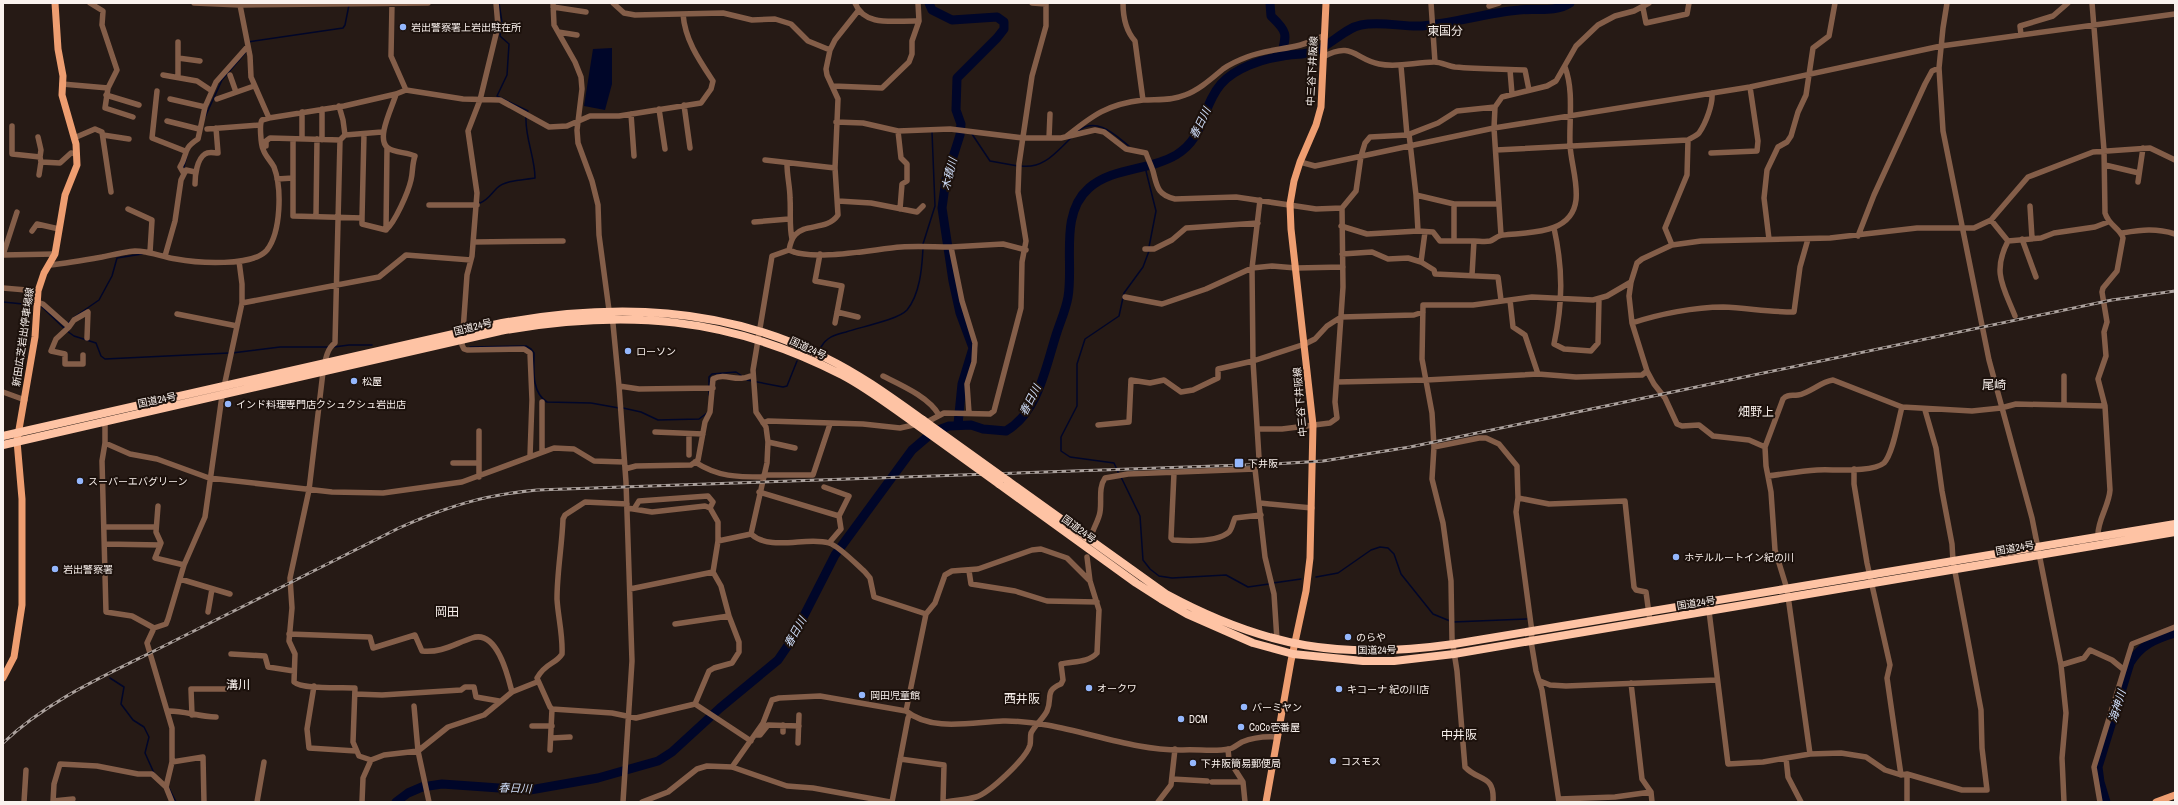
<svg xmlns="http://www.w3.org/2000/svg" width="2178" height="805" font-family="'Archivo Narrow','Noto Sans JP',sans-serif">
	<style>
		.water { fill: #000629 }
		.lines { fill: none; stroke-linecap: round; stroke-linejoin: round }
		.stream { stroke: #000629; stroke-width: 1.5 }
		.river { stroke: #000629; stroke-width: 9 }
		.minor { stroke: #845e49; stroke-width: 5.5 }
		.major { stroke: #ee9e71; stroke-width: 7 }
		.highway { stroke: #fec3a4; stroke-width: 8 }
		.rail-casing { stroke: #aba19d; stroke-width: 3 }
		.rail { stroke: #1c110c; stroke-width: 1.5; stroke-dasharray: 4.5; stroke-linecap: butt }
		.highway-bridge { stroke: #fec3a4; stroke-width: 8 }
		.poi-dot { fill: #94b7fd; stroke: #1c110c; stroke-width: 1.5 }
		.labels { text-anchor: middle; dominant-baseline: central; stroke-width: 4; stroke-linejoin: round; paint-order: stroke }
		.poi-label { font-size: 10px; fill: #faf2ee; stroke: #1c110c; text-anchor: start }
		.street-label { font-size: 10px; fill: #faf2ee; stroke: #1c110c }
		.water-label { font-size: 11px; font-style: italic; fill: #d0dffb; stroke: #1c110c }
		.quarter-label { font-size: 12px; fill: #faf2ee; stroke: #1c110c }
	</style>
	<rect width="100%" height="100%" fill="#261a15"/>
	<path class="water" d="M612,48V84L605,110L584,106L593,49Z"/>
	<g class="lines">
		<path class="stream" d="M499,3L502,22L500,36L509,44L507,75L497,96L528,111L527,113
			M248,42L343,28L345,25L349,5
			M205,117L222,80L246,52
			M1078,131C1097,116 1115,135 1129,146
			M972,134L990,161L1018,166
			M1021,166C1044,169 1056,152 1071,138
			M1145,167L1156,211L1149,247
			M183,170L187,156
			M480,203C488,200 491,194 497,188C505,180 524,180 535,178C535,157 525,138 526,117
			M923,244L935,206L932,132
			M3,302L33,305
			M42,307L64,328
			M73,318L99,300L112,276L117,258L142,254
			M64,328L70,321
			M67,331L74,336L96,343L101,356L105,359L229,353
			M334,347L349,345H372
			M470,347L526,346L531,349L534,353C534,369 531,392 547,402L591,403L619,408
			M821,347C827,337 834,335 846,332C860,327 898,320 907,310C920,294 922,268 923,248
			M232,353L280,347H328
			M747,380L783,387L787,386L797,361
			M709,395V377L712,374L736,372L742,376
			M623,408L641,412L658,420L699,419L707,413
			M1119,474L1114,463L1070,457L1061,451V437L1077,406V364L1085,339L1119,316L1124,293L1143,267L1149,251
			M1121,477L1140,516L1143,560L1150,569L1159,576L1172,578L1226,575L1248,587L1269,584
			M1316,577L1338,573L1371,550L1380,547L1388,548L1394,554L1401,574L1433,614L1450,621
			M1273,583L1301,579
			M1453,622L1527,619
			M110,678L124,687L121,704L133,720L144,727L149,737L145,753L154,773
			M169,788L176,802"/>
		<path class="river" d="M929,3L932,10L952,20L997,17L1004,22V29L997,38L957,78L956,110L961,124L960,135L946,179L942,208L953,281L960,313L973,348L962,384L958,424
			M1270,3L1271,16C1288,32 1287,34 1281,56
			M396,802L408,793L422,787L442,784L530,790L598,778L658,761L672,752L720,708L778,660L791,641L835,555L912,450L933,432L949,426L971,425L983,429L1006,431C1039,412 1046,365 1057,332C1061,320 1066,309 1068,297C1074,263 1059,214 1089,188C1113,167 1149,171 1176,155C1206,137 1201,107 1221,84C1235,68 1262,59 1283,56C1293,54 1305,55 1315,51C1331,45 1345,28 1361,25C1381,21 1402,27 1422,26C1455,23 1486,13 1519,10C1536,8 1555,13 1570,3
			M2106,802L2100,782L2098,767L2130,663C2141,645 2155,639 2175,633"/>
		<path class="minor" d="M194,3L240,5L428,3
			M392,3L391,56L406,90
			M496,3L498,26L480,100L468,131L477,193L472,256L467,275L462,345L464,349L467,350L524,349L530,353L532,400L530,456
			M553,3L554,25L575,62L581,77L582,89L577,130L578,143L592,181L598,205L599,235L609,310L613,324L619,386L626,482L632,661L623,802
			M613,3L624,13L635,15L723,13L752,20L775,19L791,24L808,41L830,50
			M855,3C865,28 896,20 919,21L918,3
			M1032,3L1046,4
			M1123,3C1123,17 1126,31 1135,41L1143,100
			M1431,3L1435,62
			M1947,3L1943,28L1939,68L1943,131L1989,360L2032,518L2061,665L2066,713L2062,758L2064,802
			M2092,3L2104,150L2105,213C2109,226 2120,228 2123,238L2117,271L2103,288L2102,292L2107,322L2104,332L2106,356L2098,379L2105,406L2110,490C2109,506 2097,521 2098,536
			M240,5L250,56L251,77L269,118
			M1489,6L1499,3
			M553,7L586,12
			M1643,8L1646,23L1687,14L1689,3
			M558,32L577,35
			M2021,35L2020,26L2053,16L2068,3
			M1323,57C1352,41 1355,59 1379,64C1398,68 1415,62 1434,62C1441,62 1448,66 1455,67C1478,69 1501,69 1525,70L1529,90
			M178,58L200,61
			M1401,66L1407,135
			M1510,70L1512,94
			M163,75L197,81L212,91
			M230,75L236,92
			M178,77V42
			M62,84L108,88L117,70L102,25L103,11L90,3
			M833,86L882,88L909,62L912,54V41L919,21
			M108,88L105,108L133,117
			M157,91L152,138L185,151
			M106,95L139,105
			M170,99L205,107
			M217,99L254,86
			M684,105L690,148
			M339,106L343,120L345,135
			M322,109V140
			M659,109L665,149
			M302,112V139
			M631,114L634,156
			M167,121L199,129
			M836,122L863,123L898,131L950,129L1023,138H1061L1095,130L1104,132L1126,149L1146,153C1148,159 1151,165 1153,171C1157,186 1157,195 1175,199L1236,197L1316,209L1342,208L1356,191L1361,156L1365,143L1370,137L1407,135L1438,123L1457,111L1495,107
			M12,126V154L40,157L41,162L60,163L71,153L77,154
			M207,129L260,125
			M898,131L901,158L907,164V181L902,184L900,209
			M1409,134L1416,195L1454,204H1499
			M103,135L129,139
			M1067,136C1093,115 1108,104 1143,100C1157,99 1171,101 1185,95C1199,90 1211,79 1223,69C1230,64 1239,60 1247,57C1273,47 1296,51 1323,36
			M38,137L41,150L40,157
			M74,138L95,129L102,132L111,192
			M1049,138L1050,114
			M293,140V216L362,218V224L386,230C395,222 408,193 411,180C413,172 412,164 415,156C407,152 395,153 388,148C375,139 393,106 396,94
			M340,140L335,343C326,349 325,363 323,372L309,490L290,578L292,608L289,641L295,654L294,682C303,690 342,687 355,688L353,742L359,756L371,760L384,755L418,751L448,727L484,715L512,692L537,682
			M266,146V141L270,138L340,140L345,135L382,132
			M1496,150L1688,140C1691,138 1696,136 1699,133C1706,123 1713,104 1712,93
			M1711,153L1757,151L1758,141L1750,87
			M765,160L835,168
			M1300,162L1315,166L1494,128L1750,87L1941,46L2175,14
			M787,164C787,176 790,187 790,198C791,212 789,225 792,239
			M2105,165L2139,173
			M184,174L186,170L195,172
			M39,175L41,162
			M277,179L293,178
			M2138,182L2143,148
			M195,184C195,175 197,159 205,154C209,151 214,153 218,153L216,128
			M1416,195L1418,231
			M838,201L871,203L917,212L923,206
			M429,205H477
			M2030,206L2032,238
			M128,209L152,220L150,252
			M316,216L317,139
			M362,218L364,134
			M1991,220L2008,241L2041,238L2054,233L2095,227L2108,222
			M754,222L789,219
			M1341,226L1367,234L1418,231L1433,232L1440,241H1474
			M1554,228C1563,269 1563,302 1554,344L1564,349L1591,351L1598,343L1599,299
			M386,230L387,148
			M32,231L37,224L59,229
			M2122,233C2142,230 2155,228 2175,234
			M1501,235L1494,128L1495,107L1502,97L1547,86L1556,81L1576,46L1598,25L1615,16L1634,11L1649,3
			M1858,236L1874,195L1925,84L1932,71L1939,68
			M1769,239L1764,198L1767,170L1778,147L1787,142L1791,136L1798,112L1806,95L1813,48L1829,36L1835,3
			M2022,239L2036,277
			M1454,241V204
			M2008,241C1992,272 2003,286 2015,316
			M474,242L563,241
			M1672,245L1665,228L1687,175L1688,140
			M1145,249H1154L1172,240L1186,228L1258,223
			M789,250C813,262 874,249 901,247C918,246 934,247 951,247
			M820,254L815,281L842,286L835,323
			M1342,254L1372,252L1388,259L1408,258L1421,262L1434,270L1435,274L1498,277L1501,300
			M3,255L55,254
			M3,255L17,212
			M165,256L175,221L181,180L184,174L180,167C188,154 182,149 198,139L205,107L216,82L248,46
			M1421,262L1425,232
			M50,265C68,263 85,260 102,257C112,255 124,252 135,251C150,251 162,257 176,259C197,263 253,267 267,250C281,232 282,188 274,167C271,161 265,156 263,149C261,145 259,122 262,120L269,118L344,106L396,94L406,90L463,99L500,100L549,127L567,126L590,116H619L701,103L711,89L713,81C699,60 685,40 683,14
			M1472,275L1474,241C1479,241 1485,242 1490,241C1494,240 1498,235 1503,235C1528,232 1572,235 1576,200C1578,182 1571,163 1570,145C1569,120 1574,91 1565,67
			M3,288L38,291
			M1125,297L1162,304L1206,289L1252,268L1272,266L1296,268L1343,267
			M1510,300L1513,327L1525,335L1538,374
			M37,302L43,304L69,327L74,320L88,312L87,338
			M242,303L379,277L406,255L471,260
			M837,312L858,317
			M177,314L237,326
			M1632,323C1659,314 1695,307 1723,307C1747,308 1770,312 1794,312L1800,267L1808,239
			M69,327L56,339L51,351L65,354V364H83V355
			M883,376C901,385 929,397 939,415
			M1337,382L1426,380L1538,374L1576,377L1642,375L1647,371
			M619,386L639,389L713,388
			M3,392L25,400
			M2064,404V376
			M969,413L967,384L974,362L975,343L962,301L951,247L1003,244L1026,250
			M105,422V443L130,454L157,459L209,478L332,492L383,493L462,482L554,448L574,449L594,461L624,462
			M763,423L768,421L863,424L900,428L927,422L944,413L990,414L994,411L1021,308L1022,262L1026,241L1018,192L1019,164L1032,76L1046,26V3
			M1098,425L1129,422L1131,380L1150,383L1164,380L1181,392L1193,390L1218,378V369L1253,361L1305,344L1315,339L1327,326L1341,317L1414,315L1423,312
			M1259,429H1282L1330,423L1337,418L1335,402L1343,287L1342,208
			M655,432L703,434
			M768,442L795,448
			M105,443L102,461L106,612L132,616L154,628
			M1434,447L1479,438H1486L1499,444L1517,466L1518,498L1516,512L1532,632L1531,641L1536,671L1542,690L1559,802
			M1765,447L1749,440L1713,436L1699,425L1682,426L1677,424L1665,398L1654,384L1647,371L1632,323L1629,296L1631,282L1637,263L1642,259L1672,245L1701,241L1830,238L1917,228H1974L1991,220L2028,177L2093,152L2150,148L2175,160
			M542,451V402
			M689,455V434
			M1259,458L1253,361L1252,268L1260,200
			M695,462C718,477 737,477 764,477
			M453,463H479
			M625,469L636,466L691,465L698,460L705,422L710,412L713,379C724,373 733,380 743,378C746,378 750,376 753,375
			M1854,469V484L1867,563L1890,665L1887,678L1901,775L1907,774V802
			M1174,473L1171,538L1173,540C1187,541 1218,542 1229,532C1232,529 1233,522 1235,518L1261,515
			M764,475H813L830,424
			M1768,476C1784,474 1801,471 1817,470C1832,469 1872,473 1884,463C1893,454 1898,421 1902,407
			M479,477V431
			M824,487L849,496L839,516
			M759,492L839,516L841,529L829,543
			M1518,498L1549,504L1625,501L1634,587L1636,590L1646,592L1650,621
			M1260,503L1312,508
			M627,504L585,502L565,515L563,519C562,546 557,572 557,599C558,617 563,635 562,654C555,665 546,662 537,678L550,707L552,709L612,713L636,718L695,704L751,741
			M158,506L156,532L161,543L155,558L184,565
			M627,508L652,512L705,506L710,508L718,522V541L713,572L721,586L729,616L739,642V652L732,663L714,668L709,671L695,704
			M634,509L639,501L708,496L713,502L710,508
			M105,527H156
			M1093,531C1095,525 1099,519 1100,512C1102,501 1098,488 1105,478L1128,474L1255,469L1265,557L1274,594L1277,640
			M751,534L767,463L768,442L766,427L756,412L753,370L772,256L789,250C790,245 792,238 795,235C805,223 827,231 838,215L835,168L838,99L827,75L826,69L830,50L835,40L858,11
			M751,534C771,552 807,536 829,543C839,546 857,565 865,572L870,578L874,597L926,614
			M718,541L751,534
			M105,544L160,545
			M1087,557L1090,581
			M969,571L971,584L1015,591L1047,601L1097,602
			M180,579L230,594
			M630,589L713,572
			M1709,611L1728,764L1763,762L1786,758
			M208,612L212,589
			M675,624L729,616
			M289,634L370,637L373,648L415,635L422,651C442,653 454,644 472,638C497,629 508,676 512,692
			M231,654L265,656L268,667L294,671
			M2061,665L2084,658L2090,650L2112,660L2123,669
			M1540,681L1550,685L1566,686L1717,680
			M1631,683L1642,779L1651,792L1652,802
			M314,686L307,729L309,748L356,751
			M355,694L382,695L461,690L465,687H474L476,697L499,701
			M414,706L418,751L429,802
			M167,711C183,710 198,717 216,717
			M192,715L191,689H227
			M532,726H552
			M783,732V725
			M755,735H760L768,725L799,726
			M552,738L570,737
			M798,743L799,715
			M550,750L552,709
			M1810,754L1841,753L1866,757L1885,770L1901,775
			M900,759L944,765L943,802
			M172,762L203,757L204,802
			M732,767L763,723L772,700L779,698L820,696L906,711
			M1907,774L1962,790H1987L1982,748L1981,710L1953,561L1952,544L1942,491L1936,448L1925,410
			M1172,779L1207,781
			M1212,782H1243L1229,760L1228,749
			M1243,782L1245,802
			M1559,799L1615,797L1651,792
			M53,801L73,799
			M24,802L26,770
			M53,802L54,784L60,764L97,766L138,774H152L166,787
			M172,802L166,787L172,762V728L147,643L154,628L166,624L168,619L184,565L205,517L222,396L242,303V284L239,261
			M257,802L264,762
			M362,802L363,778L371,760
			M642,802L668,792L697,769L707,766L732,767L787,786L813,788L890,802
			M892,802L908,718L910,714
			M945,802C955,800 966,800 976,797C989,793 1026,759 1030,745C1031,741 1030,737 1031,733C1035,725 1043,719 1047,711C1053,697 1044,691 1061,684L1063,680L1061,664C1073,661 1088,663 1097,653L1099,610L1090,581L1067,558L1041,549L1032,550L978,569L952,571L945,575L935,603L926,614L906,711C932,732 972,722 1003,721C1064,720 1122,751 1183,750C1197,749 1215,752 1229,749C1233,749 1238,744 1242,742C1254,737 1265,736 1278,737
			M1158,802L1171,785L1175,749
			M1493,802C1495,774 1479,782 1465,767L1457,671L1452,639L1451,581L1443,523L1432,479L1434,447L1432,413L1422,359L1423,305H1473L1532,297L1593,300L1607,296L1631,282
			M1801,802L1788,777L1786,758L1810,754L1787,589L1775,550L1771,492L1766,466L1765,447L1783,399C1787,394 1792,396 1798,395C1810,393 1820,382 1833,380L1902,407L1972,411L2001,408L2016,404L2105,406
			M2100,802L2094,767L2132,644L2175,627"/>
		<path class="major" d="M3,678L14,657L22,605V499L17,441L35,337L38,291L44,273L55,254L65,195L77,165L76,144L62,95L63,76L58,49L55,3
			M1266,802L1291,661L1306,591L1310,558L1313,425L1291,229L1290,204L1294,181L1300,162L1316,125L1321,107L1326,3
			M2156,802L2175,795"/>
		<path class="highway" d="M3,436L502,323C614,303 723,306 826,358C861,375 892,398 923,420
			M3,445L500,331C625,309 728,316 842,375C867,388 890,406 913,422
			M1008,481L1166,594C1266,648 1342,660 1454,644L2175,524
			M999,484L1136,583L1161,599L1187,614L1253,643L1293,654L1363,661H1394L1454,654L2175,532"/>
		<g class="rail-casing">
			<path id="rail" d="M3,743C49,699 109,674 166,645C243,606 321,567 399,528C448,506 484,495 537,490L1273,464L1323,461L1410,447L2112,300L2175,291"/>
		</g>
		<use href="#rail" class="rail"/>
		<path class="highway-bridge" d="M923,420L1008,481
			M913,422L999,484"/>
	</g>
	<g class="poi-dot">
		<circle cx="403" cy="27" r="4"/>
		<circle cx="628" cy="351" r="4"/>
		<circle cx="354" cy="381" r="4"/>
		<circle cx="228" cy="404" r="4"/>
		<rect x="1234" y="458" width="10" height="10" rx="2"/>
		<circle cx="80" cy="481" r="4"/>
		<circle cx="1676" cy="557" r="4"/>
		<circle cx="55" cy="569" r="4"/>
		<circle cx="1348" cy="637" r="4"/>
		<circle cx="1089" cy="688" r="4"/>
		<circle cx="1339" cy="689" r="4"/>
		<circle cx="862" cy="695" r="4"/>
		<circle cx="1244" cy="707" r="4"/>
		<circle cx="1181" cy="719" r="4"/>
		<circle cx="1241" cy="727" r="4"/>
		<circle cx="1333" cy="761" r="4"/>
		<circle cx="1193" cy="763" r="4"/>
	</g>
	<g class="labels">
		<g class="poi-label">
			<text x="411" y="27">岩出警察署上岩出駐在所</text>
			<text x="636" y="351">ローソン</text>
			<text x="362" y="381">松屋</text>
			<text x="236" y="404">インド料理専門店クシュクシュ岩出店</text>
			<text x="1248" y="463">下井阪</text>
			<text x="88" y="481">スーパーエバグリーン</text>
			<text x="1684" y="557">ホテルルートイン紀の川</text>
			<text x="63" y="569">岩出警察署</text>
			<text x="1356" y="637">のらや</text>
			<text x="1097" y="688">オークワ</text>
			<text x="1347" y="689">キコーナ 紀の川店</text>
			<text x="870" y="695">岡田児童館</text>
			<text x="1252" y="707">バーミヤン</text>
			<text x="1189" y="719">DCM</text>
			<text x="1249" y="727">CoCo壱番屋</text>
			<text x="1341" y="761">コスモス</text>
			<text x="1201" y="763">下井阪簡易郵便局</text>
		</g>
		<g class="street-label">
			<text transform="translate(1312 71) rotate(-87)">中三谷下井阪線</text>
			<text transform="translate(473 327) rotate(-14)">国道24号</text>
			<text transform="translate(23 337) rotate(-82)">新田広芝岩出停車場線</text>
			<text transform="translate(808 348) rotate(25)">国道24号</text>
			<text transform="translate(157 400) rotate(-12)">国道24号</text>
			<text transform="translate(1300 402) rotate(-95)">中三谷下井阪線</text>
			<text transform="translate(1079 529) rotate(36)">国道24号</text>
			<text transform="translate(2015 548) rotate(-10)">国道24号</text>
			<text transform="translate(1696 603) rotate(-9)">国道24号</text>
			<text transform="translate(1377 650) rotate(-1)">国道24号</text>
		</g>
		<g class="water-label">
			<text transform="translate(1200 123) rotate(-64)">春日川</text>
			<text transform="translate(949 174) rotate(-76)">木積川</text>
			<text transform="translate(1030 400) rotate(-63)">春日川</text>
			<text transform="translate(795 632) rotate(-61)">春日川</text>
			<text transform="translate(2117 706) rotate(-73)">海神川</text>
			<text transform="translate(515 788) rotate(2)">春日川</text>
		</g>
		<g class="quarter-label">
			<text x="1445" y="31">東国分</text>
			<text x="1994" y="385">尾崎</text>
			<text x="1756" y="412">畑野上</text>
			<text x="447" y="612">岡田</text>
			<text x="238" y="685">溝川</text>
			<text x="1022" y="699">西井阪</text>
			<text x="1459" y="735">中井阪</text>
		</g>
	</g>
	<rect width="2178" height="805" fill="none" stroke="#faf2ee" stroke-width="8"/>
</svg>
